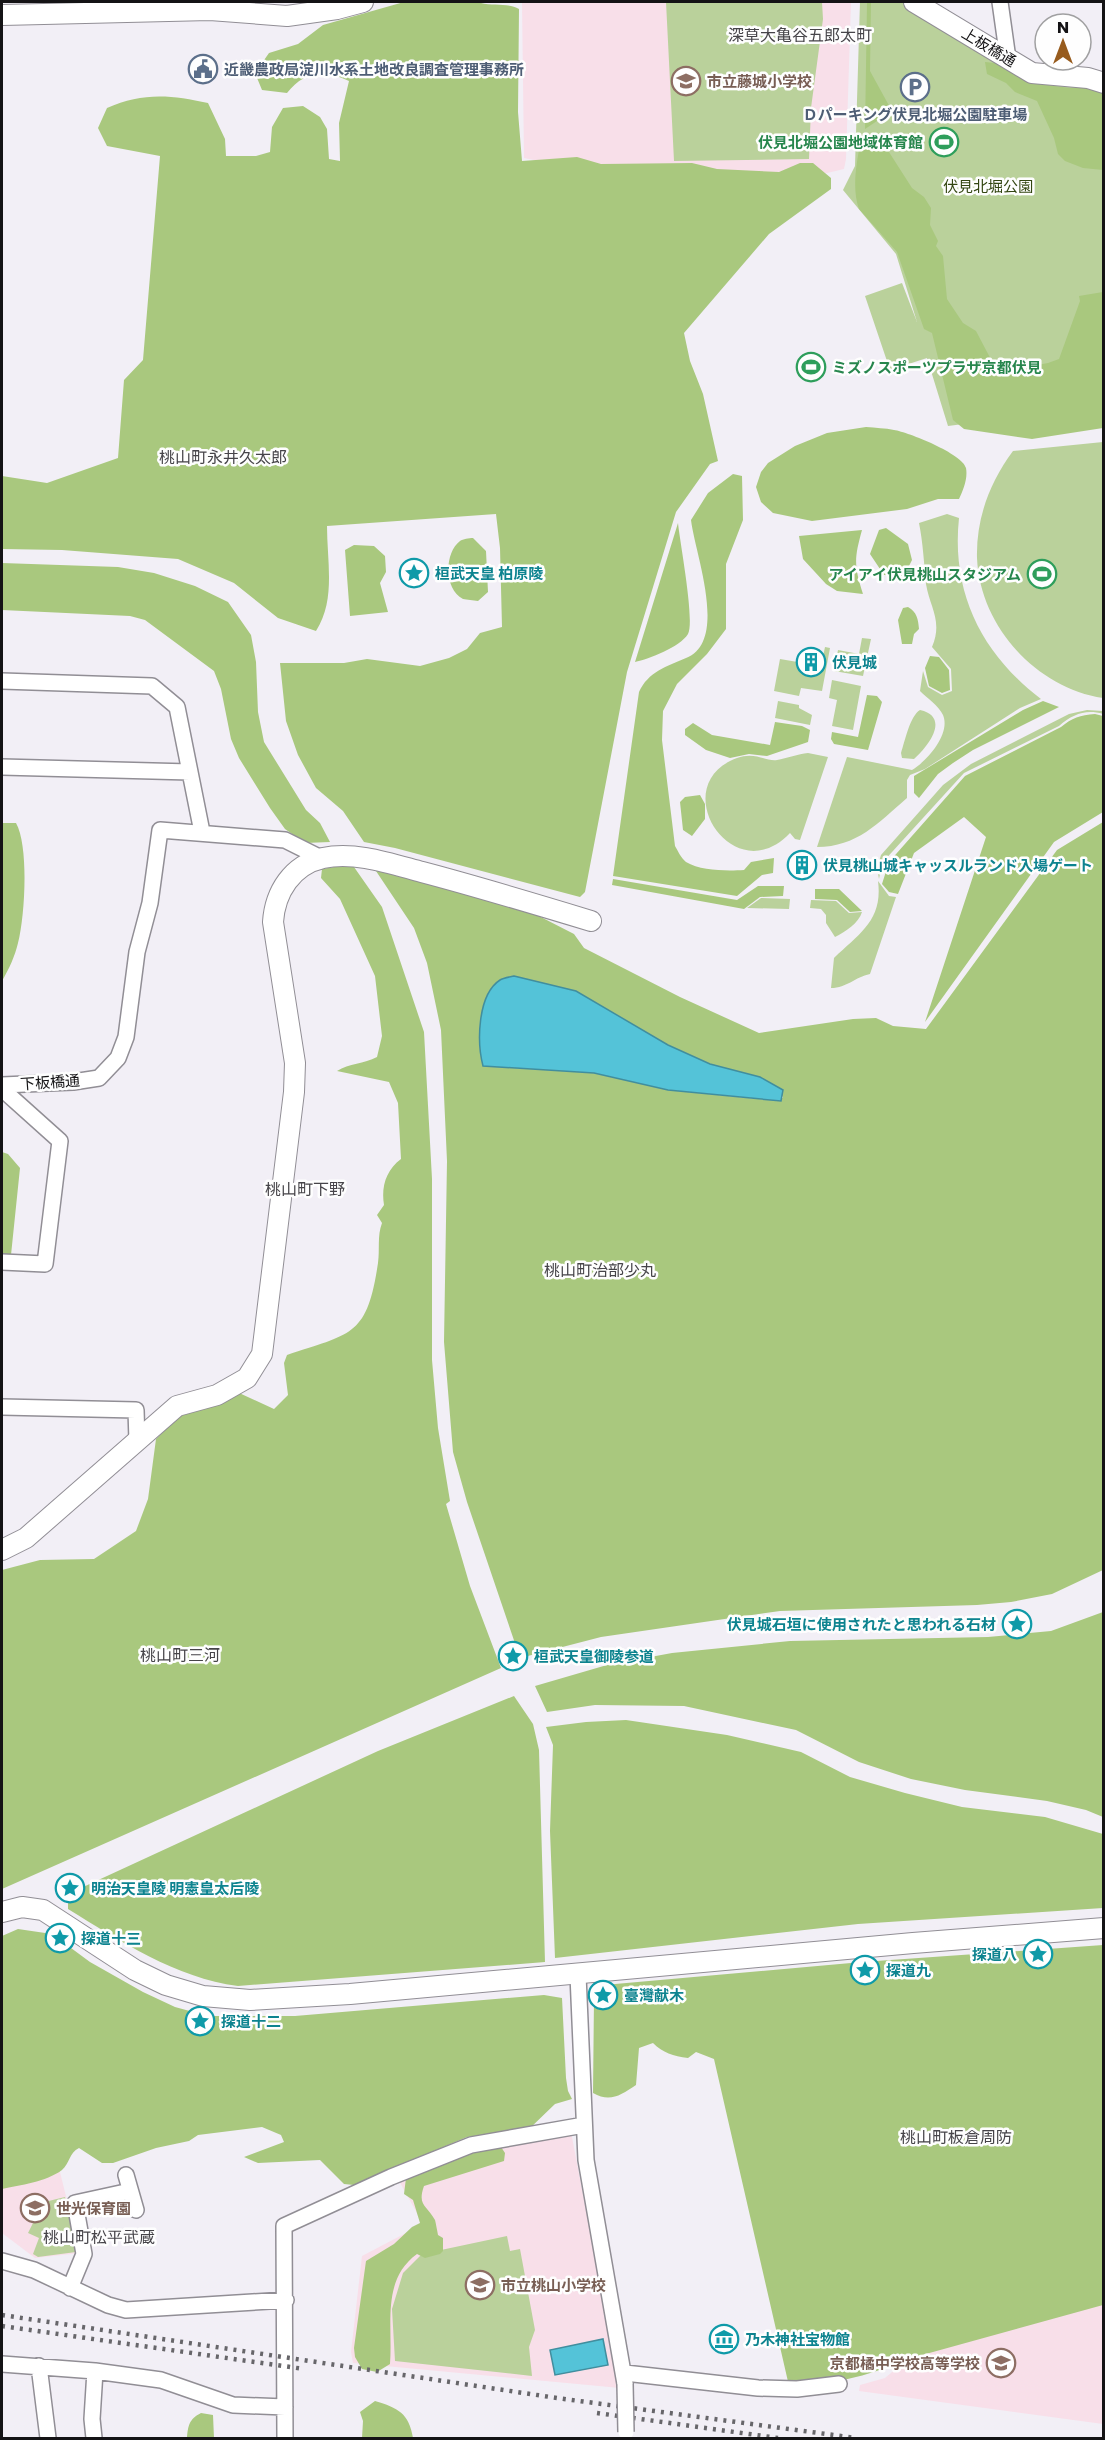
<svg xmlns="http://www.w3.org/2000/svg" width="1105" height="2440" font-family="Poppins,'Noto Sans JP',sans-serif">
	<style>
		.education { fill: #f8dfe9 }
		.green { fill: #bad19b }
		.forest { fill: #a9c87e; fill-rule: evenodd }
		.water { fill: #54c3d8; stroke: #418e9e; stroke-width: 1.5 }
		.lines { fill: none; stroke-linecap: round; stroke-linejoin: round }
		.minor-casing { stroke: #918e95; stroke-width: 18 }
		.tertiary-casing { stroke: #918e95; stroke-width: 22 }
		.minor { stroke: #fff; stroke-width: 15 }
		.tertiary { stroke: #fff; stroke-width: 20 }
		.rail { stroke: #67666a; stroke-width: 4.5; stroke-dasharray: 3 6; stroke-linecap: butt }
		.minor-bridge-casing { stroke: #918e95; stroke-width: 18; stroke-linecap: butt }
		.minor-bridge { stroke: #fff; stroke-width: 15 }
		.labels { text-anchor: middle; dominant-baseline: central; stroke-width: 5; stroke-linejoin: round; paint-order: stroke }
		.street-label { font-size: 15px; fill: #141315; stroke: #fefefe }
		.service-label { font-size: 15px; font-weight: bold; fill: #4e5e75; stroke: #fefefe; text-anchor: start }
		.education-label { font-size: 15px; font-weight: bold; fill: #785e54; stroke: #fefefe; text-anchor: start }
		.leisure-label { font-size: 15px; font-weight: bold; fill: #27864d; stroke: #fefefe; text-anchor: end }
		.park-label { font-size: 15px; fill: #334611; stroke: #fefefe }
		.culture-label { font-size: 15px; font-weight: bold; fill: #0d838f; stroke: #fefefe; text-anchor: start }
		.neighbourhood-label { font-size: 16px; fill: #464449; stroke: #fefefe }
	</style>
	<rect width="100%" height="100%" fill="#f2eff6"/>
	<path class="education" d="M489,2H851L846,159L844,169L823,174L619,177L524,158L522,3Z
		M571,2132L620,2388L353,2363L351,2352L362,2256L423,2224L398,2179L472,2150Z
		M59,2168L80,2253L35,2258L2,2233V2183Z
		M1103,2303V2424L859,2391L860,2385L885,2378L898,2367V2360Z"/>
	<path class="green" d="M666,2H822L823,19L811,108L809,159L674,161Z
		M860,2H904L1028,76L1103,88V406L948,426L927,358L890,370L865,296L902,283L917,322L896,254L843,190L855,166Z
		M1103,442H1104L1103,698C1037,688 980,627 977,558C976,518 990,482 1013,451Z
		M947,514L959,518C951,593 982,654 1041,699L1020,708L925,769L910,775L907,780V798C878,823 857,847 817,847L847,757L912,770C927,761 951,734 943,715C939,706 927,698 920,691L923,671L928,687L942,695L952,691L951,669L932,647C943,621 930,608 926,584C924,563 923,543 919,523Z
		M862,638L871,639L863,676L834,671L838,650L859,654Z
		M825,647L830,648L822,691L801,688L799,696L774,691L780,659L821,666Z
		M832,680L861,686L853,730L832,726L837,700L829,698Z
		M778,701L799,705V708L812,715L810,725L775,718Z
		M920,710C951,717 928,747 914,759L902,758L901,753C905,741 910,716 920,710Z
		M1087,710L1103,711V714C1086,709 1073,714 1059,726L964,773L882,863L879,879L877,868L881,855L943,785L971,764L1069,714Z
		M808,753L828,757L800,840L795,839L790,833C733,893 664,785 737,758C755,751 767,762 777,760C787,758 798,754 808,753Z
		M878,881L889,896L896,897L870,974C855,977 847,988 831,988L834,958C860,933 883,920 878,881Z
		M761,898L790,899L789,909L747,908Z
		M811,900L836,901L849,913L862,912C859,923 845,932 835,937L826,923V915L821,909L810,908Z
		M65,2197L77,2248L76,2252L38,2257L33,2254L39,2238L28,2233L33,2223L28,2206Z
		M507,2236L510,2251L520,2249L535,2330L529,2347L532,2376L395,2361L392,2309L403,2273L427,2249L441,2250Z"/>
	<path class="forest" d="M404,2H481V3C493,6 509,3 519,9L518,112L522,161L577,157L601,164L692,163L717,169L779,172L800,163H813L831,178V189L769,234L684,333L690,361L703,394L718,461L710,464L676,512L627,672L585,892L580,897L395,848L364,842L343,811L316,788L298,755L286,721L280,663H344L367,659L420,666L449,658L467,649L480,633L502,627L500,548L496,514L327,526C327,562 336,600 316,631L278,618L234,583L178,559L62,550L2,549V476L47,483L118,458L124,380L143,360L160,156L107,146L98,128L107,108C142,92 172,95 208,103L225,139L226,156H256L270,152L272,127L283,108L303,106L320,117L327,129L329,159L340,161L339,123L349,81C325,69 304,71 287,93L262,90L255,73L269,53L298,44L323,25Z
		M871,2L870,71L892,111L865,129L867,3Z
		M985,62L995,63L1032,83L1070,88L1096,87L1103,90V170L1083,168L1065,161L1058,154L1054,138L1037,101L1015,92L1006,83L987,74Z
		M880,138L912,188L924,197L931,208L930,225L938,241L936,246L943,256L947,299L963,323L976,331L996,369L1003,371L1048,363L1059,359L1080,301L1079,296L1103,292V428L1032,439L964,429L953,420L932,333L924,329L897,252L859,209C852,190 856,165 860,145Z
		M866,427C876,428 885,428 894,430C908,432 963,454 966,468C968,479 963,490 959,499H938L907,509L812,521L773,513L761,502L756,487L761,472L768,463L795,446L827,433Z
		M733,474L742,476L743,520L726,564V629L707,654L677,684L663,711L662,740L675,846C678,851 681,858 686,862C701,871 727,871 744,870L751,862L774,858L773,873L762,875L737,896L613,876L639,692C648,672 667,666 686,658C729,641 695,554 691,520L708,493Z
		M678,523C680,543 695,621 688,634C680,647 649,659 635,662Z
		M886,528L908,544L912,560L904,576L884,575L870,554L879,530Z
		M862,530C854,559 854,566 863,594L837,591L826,584L803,559L799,536Z
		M473,538L486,551L488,592L478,601C473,600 467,600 463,599C444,590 444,553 460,541C463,539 469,538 473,538Z
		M354,545L374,546L385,556L386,572L380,583L388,612L350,616L345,550Z
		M2,563L118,567L154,573L195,586L228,602L251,635L256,662L258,712L264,742L306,810L320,823L330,842L305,843L285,829L270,808L239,758L231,739L221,689L214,671L145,620L130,616L2,610Z
		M908,607C917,612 918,619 919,629L914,634L912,644H902L898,620L903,608Z
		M930,656L939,657L949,670L950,690L942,693L929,686L925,668Z
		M867,695L877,696L882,702L868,750L834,744L831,739L832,732L858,737Z
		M1043,701L1059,707L973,750L953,763L938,774L919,798L914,793V776L1023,710Z
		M1095,714L1103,716V812L1054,842L925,1022L986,837L964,817L914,853L898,894L889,892L882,884L889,862L965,776L1061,727C1072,718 1080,715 1095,714Z
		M775,722L802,726L810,730L808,742L767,756L749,754L730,758L706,750L685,735V729L693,723L712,735L770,745Z
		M700,795L705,804V819L692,836L683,830L680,802L685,797Z
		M1103,822V1570L1052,1594L1011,1602L977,1605L780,1611L601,1637L520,1658L467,1502L453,1452L444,1342L447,1161L441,1030L427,963L414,928L376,871L397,873L531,912L574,934L584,948L680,997L759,1033L853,1019L876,1018L893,1026L926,1029L1057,850ZM514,977L576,991L668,1045L710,1064L760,1077L783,1097L780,1101L668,1090L594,1073L484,1066C477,1043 477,995 500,980C503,978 510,977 514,977Z
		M2,823H16C29,846 25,916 18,943C15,956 9,969 2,981Z
		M334,867H354L382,907L424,1032L432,1179V1360L438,1428L450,1501L446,1504L470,1586L501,1668L2,1889V1570L40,1560L94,1559L136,1531L148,1499L156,1439L177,1418L200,1406L237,1392L274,1409L288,1395L284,1363L287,1355C352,1333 367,1337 378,1263C380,1249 377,1236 382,1223L377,1215L384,1205C381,1187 386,1170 401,1159L398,1103L389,1082L337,1071C349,1063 364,1064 377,1057L382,1036L375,976L340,899L321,878L322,869Z
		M613,879L737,900L758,886H784L783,896L760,897L744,909L612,885Z
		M815,889H839L862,911L850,912L837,900L815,899Z
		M2,1152L8,1154L20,1168L11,1255L2,1254Z
		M1103,1612V1817L1086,1810L1047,1801L965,1790L911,1779L859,1762L796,1730L684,1706L595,1705L547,1712L535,1686L607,1665L672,1653L790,1641L988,1637L1051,1631Z
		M514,1696L533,1724L539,1750L545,1962L238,1986C176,1978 120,1941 68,1909V1894L378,1751Z
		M626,1720L727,1735L801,1752L850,1777L905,1793L962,1807L1045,1817L1103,1834V1908L858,1924L555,1958L550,1831L553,1745L546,1727L586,1722Z
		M18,1929L52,1934L90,1962L143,1992L175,2007L208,2016H295L544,1995L562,1998L566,2078L568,2091L572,2099L555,2104L528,2130L467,2137L354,2185L344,2184L320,2160L258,2163L244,2157L284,2142L281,2135L262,2127L198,2135L189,2141L156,2148L113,2163H102L79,2148C69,2153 70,2163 62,2170C46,2182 20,2185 2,2189V1936Z
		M1103,1945V2305L904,2360C869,2377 827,2385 789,2386L714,2059L696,2052L688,2058C673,2056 663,2053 653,2043L639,2048L636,2085C621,2095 610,2103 593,2093L594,1998L604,1985L862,1962Z
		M487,2145L501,2147L505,2153L504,2161L424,2186C417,2206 427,2205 435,2220C436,2224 437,2230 438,2235L443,2238V2251L440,2254L425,2258L417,2254C381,2280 393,2325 390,2364L377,2372L362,2369L355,2357L354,2348L366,2261L394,2244L412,2227L420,2223L413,2200L404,2194L406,2178Z
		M375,2401C398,2408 409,2413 413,2438H362L363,2421L360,2412Z
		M201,2413L213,2415L214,2438H187C188,2426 189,2419 201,2413Z"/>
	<path class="water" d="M514,976L576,991L668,1045L710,1064L760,1077L783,1090L781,1101L668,1090L594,1073L483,1066C477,1043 477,995 500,980C503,978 510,977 514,976Z
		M603,2339L608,2365L555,2375L550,2350Z"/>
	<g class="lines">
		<g class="minor-casing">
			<path id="minor" d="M1000,2L1008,59
				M2,681L152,686L177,707L202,832
				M2,767L190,772
				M2,1085L73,1082L99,1078L118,1058L126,1037L137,952L150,903L160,830L285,840L321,858
				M2,1089L60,1141L45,1264L2,1262
				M2,1407L136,1410L137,1441
				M578,1975L586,2160L625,2384
				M126,2175L136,2210
				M2,2261L34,2270L108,2305L126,2310L286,2300
				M70,2288L84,2254L75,2203L130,2191
				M2,2364L95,2371L161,2380L233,2405L285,2407
				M39,2366L48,2438
				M625,2373L758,2388L797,2389L839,2384
				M94,2438L92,2419L95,2371
				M285,2438L284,2226L391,2177L471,2145L584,2125"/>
		</g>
		<g class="tertiary-casing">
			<path id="tertiary" d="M914,2L1032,73L1088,78L1104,83
				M2,15L210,10L287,16L337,9L363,2
				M2,1550L26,1538L177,1406L217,1395L247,1378L262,1354L294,1092L295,1063L273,922C275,892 292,865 323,858C355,851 392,864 422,872C479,887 535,904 591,921
				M2,1912L22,1907L43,1910L135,1970L166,1985L203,1996L250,2000L350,1994L913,1943L1104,1928"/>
		</g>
		<use href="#minor" class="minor"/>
		<use href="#tertiary" class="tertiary"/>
		<path class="rail" d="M2,2315L557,2398L856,2438
			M2,2326L304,2369
			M597,2413L778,2438"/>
		<g class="minor-bridge-casing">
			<path id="minor-bridge" d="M625,2384L626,2432"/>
		</g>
		<use href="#minor-bridge" class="minor-bridge"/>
	</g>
	<defs>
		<g id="civic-ring" transform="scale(1.5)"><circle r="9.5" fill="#fefefe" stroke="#5c6f8a" stroke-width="1.5"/><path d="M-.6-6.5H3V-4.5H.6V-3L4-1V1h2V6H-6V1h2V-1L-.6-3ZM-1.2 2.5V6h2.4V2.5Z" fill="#5c6f8a"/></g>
		<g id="school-ring" transform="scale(1.5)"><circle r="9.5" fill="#fefefe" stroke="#8d6e63" stroke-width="1.5"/><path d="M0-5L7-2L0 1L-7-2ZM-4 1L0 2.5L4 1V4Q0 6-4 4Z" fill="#8d6e63"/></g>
		<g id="parking-ring" transform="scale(1.5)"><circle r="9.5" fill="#fefefe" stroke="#5c6f8a" stroke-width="1.5"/><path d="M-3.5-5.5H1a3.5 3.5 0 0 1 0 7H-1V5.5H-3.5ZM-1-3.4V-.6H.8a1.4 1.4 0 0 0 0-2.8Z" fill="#5c6f8a"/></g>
		<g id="stadium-ring" transform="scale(1.5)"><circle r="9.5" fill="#fefefe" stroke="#2e9e5b" stroke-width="1.5"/><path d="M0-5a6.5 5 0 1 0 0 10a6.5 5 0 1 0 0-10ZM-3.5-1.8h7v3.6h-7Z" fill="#2e9e5b"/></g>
		<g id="sight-ring" transform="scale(1.5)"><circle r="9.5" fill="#fefefe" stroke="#0f9aa8" stroke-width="1.5"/><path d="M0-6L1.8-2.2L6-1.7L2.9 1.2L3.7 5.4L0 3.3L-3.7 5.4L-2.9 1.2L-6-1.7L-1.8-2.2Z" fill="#0f9aa8"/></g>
		<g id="building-ring" transform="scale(1.5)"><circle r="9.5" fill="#fefefe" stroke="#0f9aa8" stroke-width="1.5"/><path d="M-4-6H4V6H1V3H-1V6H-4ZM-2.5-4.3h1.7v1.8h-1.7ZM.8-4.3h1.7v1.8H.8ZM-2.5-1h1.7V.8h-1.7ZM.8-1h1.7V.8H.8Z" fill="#0f9aa8"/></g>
		<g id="museum-ring" transform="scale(1.5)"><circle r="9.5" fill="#fefefe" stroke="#0f9aa8" stroke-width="1.5"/><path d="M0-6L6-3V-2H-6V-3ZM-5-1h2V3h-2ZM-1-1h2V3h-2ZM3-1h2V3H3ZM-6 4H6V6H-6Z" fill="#0f9aa8"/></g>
	</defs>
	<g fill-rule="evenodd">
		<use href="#civic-ring" x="203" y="69"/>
		<use href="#school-ring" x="686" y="81"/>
		<use href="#parking-ring" x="915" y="87"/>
		<use href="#stadium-ring" x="944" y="142"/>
		<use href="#stadium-ring" x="811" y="367"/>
		<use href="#sight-ring" x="414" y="573"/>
		<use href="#stadium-ring" x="1042" y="574"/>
		<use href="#building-ring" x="811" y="662"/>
		<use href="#building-ring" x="802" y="865"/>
		<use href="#sight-ring" x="1017" y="1624"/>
		<use href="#sight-ring" x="513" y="1656"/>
		<use href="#sight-ring" x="70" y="1888"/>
		<use href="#sight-ring" x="60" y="1938"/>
		<use href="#sight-ring" x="1038" y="1954"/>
		<use href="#sight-ring" x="865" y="1970"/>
		<use href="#sight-ring" x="603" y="1995"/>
		<use href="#sight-ring" x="200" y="2021"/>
		<use href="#school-ring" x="35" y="2208"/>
		<use href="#school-ring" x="480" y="2285"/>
		<use href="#museum-ring" x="724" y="2339"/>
		<use href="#school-ring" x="1001" y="2363"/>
	</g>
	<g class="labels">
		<g class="street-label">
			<text transform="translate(989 47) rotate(31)">上板橋通</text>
			<text transform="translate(50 1082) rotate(-4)">下板橋通</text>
		</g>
		<g class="service-label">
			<text x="224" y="69">近畿農政局淀川水系土地改良調査管理事務所</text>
			<text x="915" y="114" text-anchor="middle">Ｄパーキング伏見北堀公園駐車場</text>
		</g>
		<g class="education-label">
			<text x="707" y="81">市立藤城小学校</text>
			<text x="56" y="2208">世光保育園</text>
			<text x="501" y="2285">市立桃山小学校</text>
			<text x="980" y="2363" text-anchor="end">京都橘中学校高等学校</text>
		</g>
		<g class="leisure-label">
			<text x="923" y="142">伏見北堀公園地域体育館</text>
			<text x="832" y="367" text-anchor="start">ミズノスポーツプラザ京都伏見</text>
			<text x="1021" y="574">アイアイ伏見桃山スタジアム</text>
		</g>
		<g class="park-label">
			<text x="988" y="186">伏見北堀公園</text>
		</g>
		<g class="culture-label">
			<text x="435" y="573">桓武天皇 柏原陵</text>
			<text x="832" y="662">伏見城</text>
			<text x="823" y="865">伏見桃山城キャッスルランド入場ゲート</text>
			<text x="996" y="1624" text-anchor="end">伏見城石垣に使用されたと思われる石材</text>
			<text x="534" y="1656">桓武天皇御陵参道</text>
			<text x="91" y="1888">明治天皇陵 明憲皇太后陵</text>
			<text x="81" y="1938">探道十三</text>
			<text x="1017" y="1954" text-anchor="end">探道八</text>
			<text x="886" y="1970">探道九</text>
			<text x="624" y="1995">臺灣献木</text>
			<text x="221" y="2021">探道十二</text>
			<text x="745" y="2339">乃木神社宝物館</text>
		</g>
		<g class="neighbourhood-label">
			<text x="800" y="35">深草大亀谷五郎太町</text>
			<text x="223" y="457">桃山町永井久太郎</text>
			<text x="305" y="1189">桃山町下野</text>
			<text x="600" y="1270">桃山町治部少丸</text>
			<text x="180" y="1655">桃山町三河</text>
			<text x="956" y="2137">桃山町板倉周防</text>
			<text x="99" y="2237">桃山町松平武蔵</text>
		</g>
	</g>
	<rect width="1105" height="2440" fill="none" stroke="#141315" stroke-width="6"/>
	<g transform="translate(1063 42)"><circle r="28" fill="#fefefe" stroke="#a0a0a1" stroke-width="1.5"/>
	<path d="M0-4.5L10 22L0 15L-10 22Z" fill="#975b1d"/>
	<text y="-9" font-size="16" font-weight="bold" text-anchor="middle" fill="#141315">N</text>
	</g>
</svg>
